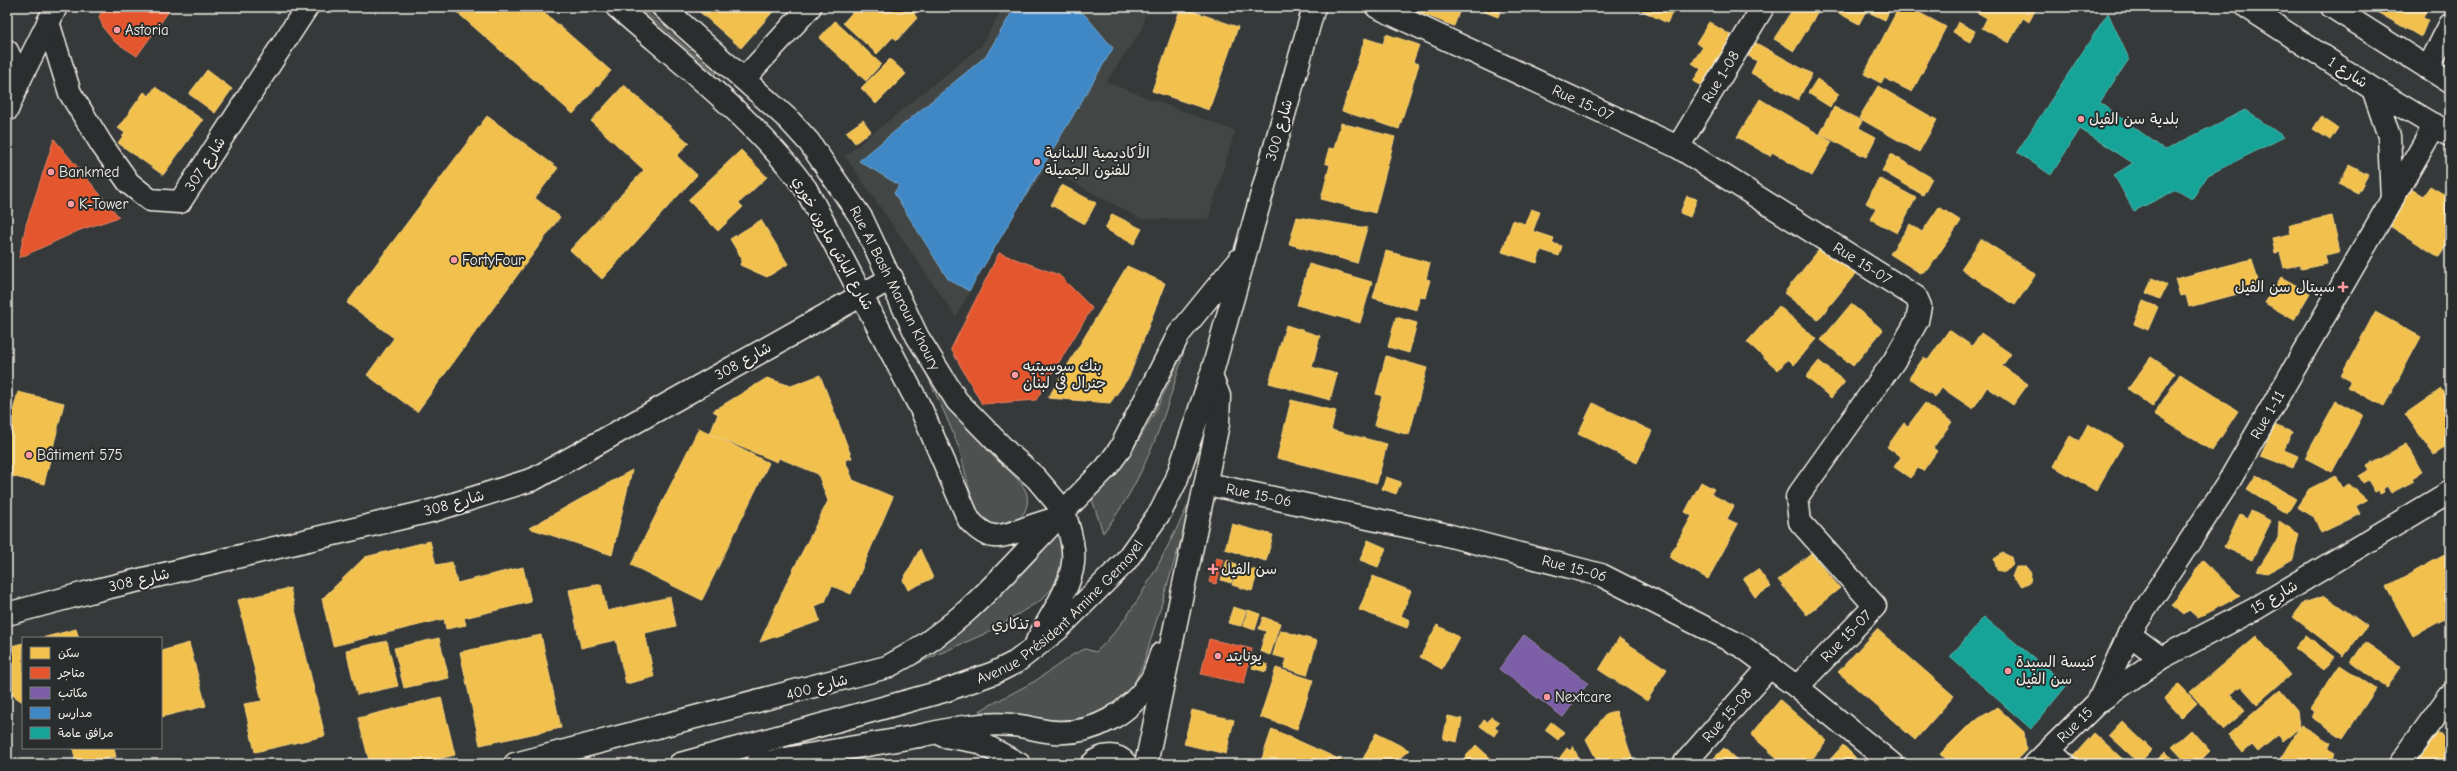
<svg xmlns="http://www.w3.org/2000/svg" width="2457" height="771" font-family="'Comic Neue','Playpen Sans Arabic',sans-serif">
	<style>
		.built { fill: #434645 }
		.grass { fill: #4e514f; stroke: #a1a19c }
		.homes { fill: #f2c14e; stroke: #f3cf7c }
		.shops { fill: #e4572e; stroke: #e98566 }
		.offices { fill: #7b5ea7; stroke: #9f8aba }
		.schools { fill: #3f88c5; stroke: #75a8d0 }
		.public { fill: #17a398; stroke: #59bab0 }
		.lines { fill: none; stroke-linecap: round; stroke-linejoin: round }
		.minor-casing { stroke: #f4f1e8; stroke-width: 25 }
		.major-casing { stroke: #f4f1e8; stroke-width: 25 }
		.highway-casing { stroke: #f4f1e8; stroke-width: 25 }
		.minor { stroke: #2a2d2e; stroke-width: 22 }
		.major { stroke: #2a2d2e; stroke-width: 22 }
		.highway { stroke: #2a2d2e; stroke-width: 22 }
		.poi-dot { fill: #ff9aa2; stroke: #2a2d2e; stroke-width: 1.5 }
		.labels { text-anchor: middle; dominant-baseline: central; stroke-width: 4; stroke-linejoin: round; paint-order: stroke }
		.poi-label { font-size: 15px; fill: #f4f1e8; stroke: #2a2d2e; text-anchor: start }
		.street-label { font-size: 15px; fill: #f4f1e8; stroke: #2a2d2e }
	</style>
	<rect width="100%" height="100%" fill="#363939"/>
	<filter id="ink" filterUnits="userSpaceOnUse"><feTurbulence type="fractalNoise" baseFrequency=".025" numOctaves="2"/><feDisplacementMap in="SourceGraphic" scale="8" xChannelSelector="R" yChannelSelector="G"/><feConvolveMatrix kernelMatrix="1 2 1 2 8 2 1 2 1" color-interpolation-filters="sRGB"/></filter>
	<g filter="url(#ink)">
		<path class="built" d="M1003,7H1146L1142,29L1106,82L1235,131L1208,219H1141L1047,168L1004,228L956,317L845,156L982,45Z"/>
		<path class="grass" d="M639,7H662L717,55L716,74Z
			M904,328C931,371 956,413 989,452C999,463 1024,481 1027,495C1032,521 998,536 981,515C968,499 965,463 957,443C942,404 922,366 904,328Z
			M1186,344C1167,411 1147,477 1103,533L1092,499C1137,456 1162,400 1186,344Z
			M1197,487L1143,665C1139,672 1136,681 1132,687C1098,737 1029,717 979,711L1035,681L1074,654L1085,649L1096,652C1141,609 1169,543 1197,487Z
			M1064,527L1063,577L1041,600L989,632L907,668Z"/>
		<path class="homes" d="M451,7H538L611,71L573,114Z
			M694,7H777L741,48Z
			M857,7H921L914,14L917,18L897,40L893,37L877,54L843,23Z
			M1181,7L1238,27L1209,110L1152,91Z
			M1417,7H1461L1454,26L1415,11Z
			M1481,7H1502L1498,17L1480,10Z
			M1640,7H1675L1667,23L1639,9Z
			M1733,7H1757L1753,16Z
			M1794,7H1821L1794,51L1774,39Z
			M1832,7H1891L1885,20L1866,11L1859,24L1831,9Z
			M1899,7H1921L1918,12L1946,27L1912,92L1884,78L1881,83L1864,74Z
			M1972,7H2037L2029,22L2023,18L2009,43L1982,28L1987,18L1971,9Z
			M2368,7H2428L2423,18L2428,20L2421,37Z
			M835,21L881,64L866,81L819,38Z
			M1709,22L1737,39L1706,89L1693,81L1701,69L1692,63L1703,47L1696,43Z
			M1958,22L1975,31L1970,42L1953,32Z
			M1386,34L1419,45L1413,62L1419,64L1399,129L1342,111L1365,38L1383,44Z
			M1756,43L1812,74L1798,100L1751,73L1757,61L1748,56Z
			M890,59L906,74L876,104L861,88Z
			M207,70L232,89L215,113L189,94Z
			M1817,79L1839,94L1830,107L1808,93Z
			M624,85L689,143L677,156L697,175L602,279L570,250L644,170L591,121Z
			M1878,86L1937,120L1919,152L1859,118Z
			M155,87L203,120L163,175L118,143L125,133L118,128L144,92L149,96Z
			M1760,99L1832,142L1812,176L1772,152L1770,156L1737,137Z
			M1834,107L1862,121L1859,128L1876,137L1866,157L1820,134Z
			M487,116L558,168L535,198L560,217L417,412L367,375L394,338L347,303Z
			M2321,117L2338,128L2330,140L2313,129Z
			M863,120L871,131L855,143L846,132Z
			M1341,123L1395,137L1375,213L1321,199L1330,165L1325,163L1329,148L1334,149Z
			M741,150L767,177L739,203L743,207L718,231L688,200Z
			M1891,154L1932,178L1923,195L1882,171Z
			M2349,165L2368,175L2358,193L2339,184Z
			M1879,178L1916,198L1897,233L1870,219L1876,209L1866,203Z
			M1062,185L1096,203L1085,224L1051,205Z
			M2430,186L2450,198V240L2439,257L2385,223L2408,187L2423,196Z
			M1687,196L1697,199L1690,217L1680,213Z
			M1939,207L1961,221L1928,270L1920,273L1890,254L1910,224L1922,232Z
			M1531,209L1540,212L1533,231L1554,238L1552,243L1562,246L1559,256L1541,250L1537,263L1502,252L1513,220L1525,224Z
			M1112,214L1142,229L1134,244L1105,229Z
			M2332,216L2340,252L2325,255L2327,264L2301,269L2300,265L2284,268L2280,252L2275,253L2272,238L2291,234L2289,225Z
			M1297,217L1367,228L1357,263L1289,244Z
			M761,220L788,264L767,277L740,265L742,259L730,239Z
			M1981,239L2036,274L2015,305L1961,269Z
			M1822,246L1856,273L1818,320L1784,293Z
			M1386,251L1430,263L1426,279L1430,280L1425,298L1420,296L1417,310L1373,298Z
			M2252,259L2260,288L2189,307L2186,295L2180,296L2175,279Z
			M1309,264L1372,282L1360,323L1297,305Z
			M1127,266L1165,283L1129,377L1110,403L1048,398Z
			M2281,277L2310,293L2294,320L2265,303Z
			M2152,278L2167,285L2160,299L2146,293Z
			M2143,301L2158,307L2148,330L2134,324Z
			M1851,304L1883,330L1853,366L1821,340Z
			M1779,306L1816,339L1794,365L1788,359L1778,370L1747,342Z
			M2375,312L2421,337L2384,406L2347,387L2351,381L2341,376Z
			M1396,317L1417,323L1409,353L1388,347Z
			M1286,325L1320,336L1312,367L1337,374L1330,400L1269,383Z
			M1949,330L1972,346L1981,333L2011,354L2002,366L2028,384L2013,405L1987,387L1973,409L1942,388L1935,397L1909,378L1924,357L1928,360Z
			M1386,356L1427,368L1409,435L1374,425L1382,396L1376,394Z
			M2151,357L2175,373L2152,407L2128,389Z
			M1819,361L1845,382L1831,398L1806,377Z
			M2180,374L2238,411L2212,451L2154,414Z
			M820,375L852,458L845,460L853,480L893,497L851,594L832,586L825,602L815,606L820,621L760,642L786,584L828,501L818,474L779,458L777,462L710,434L718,414L713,411L767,378L791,386Z
			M2441,389L2450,403V444L2434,455L2405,414Z
			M18,392L64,403L44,484L7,475V434Z
			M1291,400L1336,411L1331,430L1387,444L1377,483L1277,458Z
			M2336,401L2363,415L2332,472L2305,458Z
			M1593,403L1652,431L1637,463L1578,434Z
			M1925,403L1952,422L1933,448L1937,451L1923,471L1918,468L1910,478L1894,467L1901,457L1887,447L1904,423L1908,426Z
			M2088,424L2123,444L2096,491L2053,466L2070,436L2079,441Z
			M2274,425L2292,432L2284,450L2298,456L2293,468L2261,456Z
			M699,428L769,463L702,600L631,565Z
			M2406,444L2422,472L2412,478L2414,481L2391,493L2387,486L2383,489L2384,492L2380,494L2379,490L2375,492L2368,480L2363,483L2359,476L2369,470L2367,466Z
			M632,470L612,555L529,528Z
			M2256,475L2296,499L2287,514L2247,489Z
			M2335,476L2342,488L2349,484L2367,500L2356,506L2360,514L2321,533L2314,517L2297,507L2309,489Z
			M1386,477L1401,482L1396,494L1382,489Z
			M1701,482L1714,489L1711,494L1734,506L1727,519L1738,524L1708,579L1669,557L1692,516L1685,512Z
			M2251,511L2271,521L2252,560L2224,547L2240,514L2247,518Z
			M2279,521L2299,534L2293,559L2267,573L2257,571L2278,538Z
			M1232,524L1273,535L1266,561L1225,549Z
			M1368,540L1386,548L1378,567L1360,560Z
			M430,541L436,565L452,562L457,583L523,567L531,602L464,618L466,625L446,629L444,619L333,646L322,599L365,557Z
			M920,549L933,578L908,590L903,580Z
			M2450,552V616L2413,636L2386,587Z
			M1811,553L1840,588L1807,615L1778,580Z
			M2003,553L2011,557L2013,565L2005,572L1997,570L1994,559Z
			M1227,560L1236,564L1231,583L1221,580Z
			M2203,560L2240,596L2198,618L2189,610L2184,615L2172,605Z
			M1237,565L1258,571L1252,591L1232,585Z
			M2016,567H2026L2031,573L2030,582L2022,586L2012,577Z
			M1758,569L1771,587L1755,597L1743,579Z
			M1373,576L1411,591L1401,616L1410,620L1407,628L1359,610Z
			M601,584L607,611L670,597L676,626L645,633L654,677L626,684L616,640L581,648L569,590Z
			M290,588L325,736L255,752L244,704L262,701L238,600Z
			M2325,596L2367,626L2344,656L2293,617L2303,603Z
			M1233,607L1246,611L1241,626L1228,623Z
			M1248,610L1260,614L1255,630L1243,626Z
			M1263,617L1280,623L1270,655L1260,651L1266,631L1259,629Z
			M1437,625L1459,637L1442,669L1420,657Z
			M76,629L79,638H42Z
			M1877,629L1954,696L1915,740L1838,672Z
			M1280,630L1317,641L1307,675L1284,668L1287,659L1273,655Z
			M541,635L561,728L480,745L460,652Z
			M2306,635L2334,657L2323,670L2295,648Z
			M2256,636L2290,675L2257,704L2241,686L2230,694L2245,711L2223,730L2190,692Z
			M439,638L449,678L404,688L394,648Z
			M1619,638L1667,669L1647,701L1599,670Z
			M387,641L398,686L357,695L346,650Z
			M2365,642L2401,667L2387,688L2351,662Z
			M23,643V701H21L7,691V647Z
			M189,643L206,706L161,717V651Z
			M1255,661L1268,665L1266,672L1252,668Z
			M2340,665L2376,689L2343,738L2311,717L2315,712L2310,709Z
			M1276,668L1313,680L1297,729L1260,717Z
			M2179,684L2197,703L2182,718L2164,698Z
			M2280,690L2297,710L2299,728L2283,741L2278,735L2258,752L2252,745L2243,753L2228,735Z
			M441,697L455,755L418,764H370L358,718Z
			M1780,700L1827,741L1808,764H1772L1777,758L1751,735Z
			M1997,707L2024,732L2026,750L2013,764H1950L1940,754L1970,724Z
			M1192,710L1234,720L1226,754L1184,744Z
			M1616,711L1634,764H1599L1586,739L1607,713Z
			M1448,716L1462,719L1457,742L1443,739Z
			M1491,717L1499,722L1494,728L1498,730L1494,736L1480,726L1484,720L1488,722Z
			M2122,721L2152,750L2139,763L2109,735Z
			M1551,722L1564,732L1558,740L1545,730Z
			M2301,725L2331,743L2328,749L2335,753L2332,758L2338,762L2336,764H2277Z
			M1272,729L1350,764H1260Z
			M2191,730L2210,751L2197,764H2188L2172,747Z
			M1376,733L1409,750L1393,764H1366L1362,761Z
			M2094,733L2128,764H2072L2069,761Z
			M2437,733L2450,741V764H2410L2424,743L2428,746Z
			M1476,745L1497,764H1459Z
			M1843,745L1856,758L1852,762L1854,764H1829L1827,763Z
			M1573,746L1581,764H1555L1567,748L1570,751Z
			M73,748H114L116,757L76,764Z
			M1724,748L1741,764H1708Z
			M2166,752L2177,764H2152Z"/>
		<path class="shops" d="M104,7H162L169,11L137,56L114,41L104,29L99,17Z
			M54,139L119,217L80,230L19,258L26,225Z
			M999,253L1059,275L1092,308L1036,400L982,404L951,349Z
			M1216,558L1224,560L1216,584L1209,582Z
			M1209,639L1252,649L1244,684L1201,674Z"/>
		<path class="offices" d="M1524,635L1588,683L1563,717L1499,669Z"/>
		<path class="schools" d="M1015,7H1072L1085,15L1113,48L969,291L948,279L894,193L899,185L859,161L986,56Z"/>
		<path class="public" d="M2108,13L2129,59L2100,102L2165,150L2245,110L2284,137L2208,175L2192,199L2176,190L2134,211L2114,175L2133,163L2080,129L2051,175L2017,152Z
			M1984,617L2067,685L2031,729L1950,657Z"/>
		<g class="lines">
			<g class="minor-casing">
				<g id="minor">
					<path id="s1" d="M1377,7L1678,147L1916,297L1920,306L1917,321L1894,361L1797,497L1800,522L1875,606L1797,687"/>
					<path d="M48,22L70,93L102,145L129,183L150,200L180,202L307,7"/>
					<path d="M7,51L20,79"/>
					<path d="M2428,68L2450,25"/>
					<path d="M744,79L810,7"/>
					<path id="s2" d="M1678,147L1763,7"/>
					<path id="s3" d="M1207,484L1443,534L1601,575L1743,647L1797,687L1892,764"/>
					<path d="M7,614L97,590L435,510L534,479L892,278"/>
					<path d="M2129,634L2161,658"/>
					<path id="s4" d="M2098,702L2129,634L2228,483L2435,125"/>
					<path d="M2049,750L2064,764"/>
					<path id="s5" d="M1684,764L1770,666"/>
					<path id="s6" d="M2035,764L2098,702L2161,658L2255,609L2450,492"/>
					<path d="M2400,764L2450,695"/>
				</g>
			</g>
			<g class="major-casing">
				<path id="major" d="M617,7C682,64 755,119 806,189L921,409L969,520C989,542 999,538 1024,529C1034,525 1044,522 1054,519
					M2247,7L2373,89L2450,135
					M2332,7L2450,82
					M2373,89L2389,136L2392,199
					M919,736C949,729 980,722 1012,725C1026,726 1040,731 1054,732C1094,735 1130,713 1151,680C1156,672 1158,662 1161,654
					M944,736L979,742L1019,764
					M515,764L887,667C961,629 1007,570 1064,511L1036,478L1008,453L957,401L917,336L862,219L809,142L788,119L663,7
					M1092,764C1101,754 1117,753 1126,764
					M1146,764L1218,424L1219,396L1211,376"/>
			</g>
			<g class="highway-casing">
				<g id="highway">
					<path d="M7,110L20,79L56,7"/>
					<path d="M1037,641C1049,618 1070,590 1073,563C1075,545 1068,527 1064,511L1106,468L1120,449L1179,334L1239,260"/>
					<path id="s7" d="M680,764L944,691L994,673L1016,662L1058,629L1125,562L1161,511L1176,481L1211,376L1314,7"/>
					<path d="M757,764L919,736"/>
				</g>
			</g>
			<use href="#minor" class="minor"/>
			<use href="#major" class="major"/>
			<use href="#highway" class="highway"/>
		</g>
	</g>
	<g class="poi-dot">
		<circle cx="117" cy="30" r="4"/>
		<circle cx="2081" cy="119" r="4"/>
		<circle cx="1037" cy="162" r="4"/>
		<circle cx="51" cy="172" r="4"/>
		<circle cx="71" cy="204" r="4"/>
		<circle cx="454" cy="260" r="4"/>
		<path d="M2341 281h4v4h4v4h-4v4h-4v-4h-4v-4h4z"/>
		<circle cx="1015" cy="375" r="4"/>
		<circle cx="29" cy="455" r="4"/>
		<path d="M1211 563h4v4h4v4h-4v4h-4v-4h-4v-4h4z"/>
		<circle cx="1037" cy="624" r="4"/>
		<circle cx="1218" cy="656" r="4"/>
		<circle cx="2008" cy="671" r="4"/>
		<circle cx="1547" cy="697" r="4"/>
	</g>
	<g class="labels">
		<g class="poi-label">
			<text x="125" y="30">Astoria</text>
			<text x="2089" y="119">بلدية سن الفيل</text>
			<text x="1045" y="153">الأكاديمية اللبنانية<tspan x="1045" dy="17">للفنون الجميلة</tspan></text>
			<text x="59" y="172">Bankmed</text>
			<text x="79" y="204">K-Tower</text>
			<text x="462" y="260">FortyFour</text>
			<text x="2335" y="287" text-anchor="end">سبيتال سن الفيل</text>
			<text x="1023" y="366">بنك سوسيتيه<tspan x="1023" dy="17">جنرال في لبنان</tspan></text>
			<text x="37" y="455">Bâtiment 575</text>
			<text x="1221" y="569">سن الفيل</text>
			<text x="1029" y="624" text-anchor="end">تذكاري</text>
			<text x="1226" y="656">يونايتد</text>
			<text x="2016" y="662">كنيسة السيدة<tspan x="2016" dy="17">سن الفيل</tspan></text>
			<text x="1555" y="697">Nextcare</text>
		</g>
		<g class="street-label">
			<text transform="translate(2348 72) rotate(33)">شارع 1</text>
			<text stroke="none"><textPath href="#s2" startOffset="82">Rue 1-08</textPath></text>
			<text stroke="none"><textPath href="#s1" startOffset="227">Rue 15-07</textPath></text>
			<text transform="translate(1279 130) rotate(-74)">شارع 300</text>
			<text transform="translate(205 164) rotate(-57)">شارع 307</text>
			<text transform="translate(833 243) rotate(61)">شارع الباش مارون خوري</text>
			<text stroke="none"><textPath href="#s1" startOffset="550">Rue 15-07</textPath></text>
			<text transform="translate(895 288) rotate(63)">Rue Al Bash Maroun Khoury</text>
			<text transform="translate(743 361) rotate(-29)">شارع 308</text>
			<text stroke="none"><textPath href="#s4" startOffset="334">Rue 1-11</textPath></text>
			<text stroke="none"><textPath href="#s3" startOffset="53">Rue 15-06</textPath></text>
			<text transform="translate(454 503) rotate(-16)">شارع 308</text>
			<text stroke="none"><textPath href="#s3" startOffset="377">Rue 15-06</textPath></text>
			<text transform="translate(139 580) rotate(-13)">شارع 308</text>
			<text transform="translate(2274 597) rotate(-30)">شارع 15</text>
			<text stroke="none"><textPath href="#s7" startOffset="417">Avenue Président Amine Gemayel</textPath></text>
			<text transform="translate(1846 636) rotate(-46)">Rue 15-07</text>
			<text transform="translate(817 687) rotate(-15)">شارع 400</text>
			<text stroke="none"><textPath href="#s5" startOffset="65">Rue 15-08</textPath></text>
			<text stroke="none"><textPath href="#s6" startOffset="56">Rue 15</textPath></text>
		</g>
	</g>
	<rect width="2457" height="771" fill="none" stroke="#2a2d2e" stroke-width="24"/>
	<rect x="12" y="12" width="2433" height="747" fill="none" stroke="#f4f1e8" stroke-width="1.5" filter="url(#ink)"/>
	<rect x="22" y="637" width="140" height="112" fill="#2a2d2e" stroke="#7b7b78"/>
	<rect x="30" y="647" width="20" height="12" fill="#f2c14e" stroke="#7b7b78"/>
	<text x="58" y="657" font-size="12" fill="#f4f1e8">سكن</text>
	<rect x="30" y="667" width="20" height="12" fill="#e4572e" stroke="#7b7b78"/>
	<text x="58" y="677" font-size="12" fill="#f4f1e8">متاجر</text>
	<rect x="30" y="687" width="20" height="12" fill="#7b5ea7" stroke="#7b7b78"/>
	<text x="58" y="697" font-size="12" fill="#f4f1e8">مكاتب</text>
	<rect x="30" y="707" width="20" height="12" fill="#3f88c5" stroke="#7b7b78"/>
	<text x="58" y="717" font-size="12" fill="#f4f1e8">مدارس</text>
	<rect x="30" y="727" width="20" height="12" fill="#17a398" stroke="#7b7b78"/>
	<text x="58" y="737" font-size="12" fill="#f4f1e8">مرافق عامة</text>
</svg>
